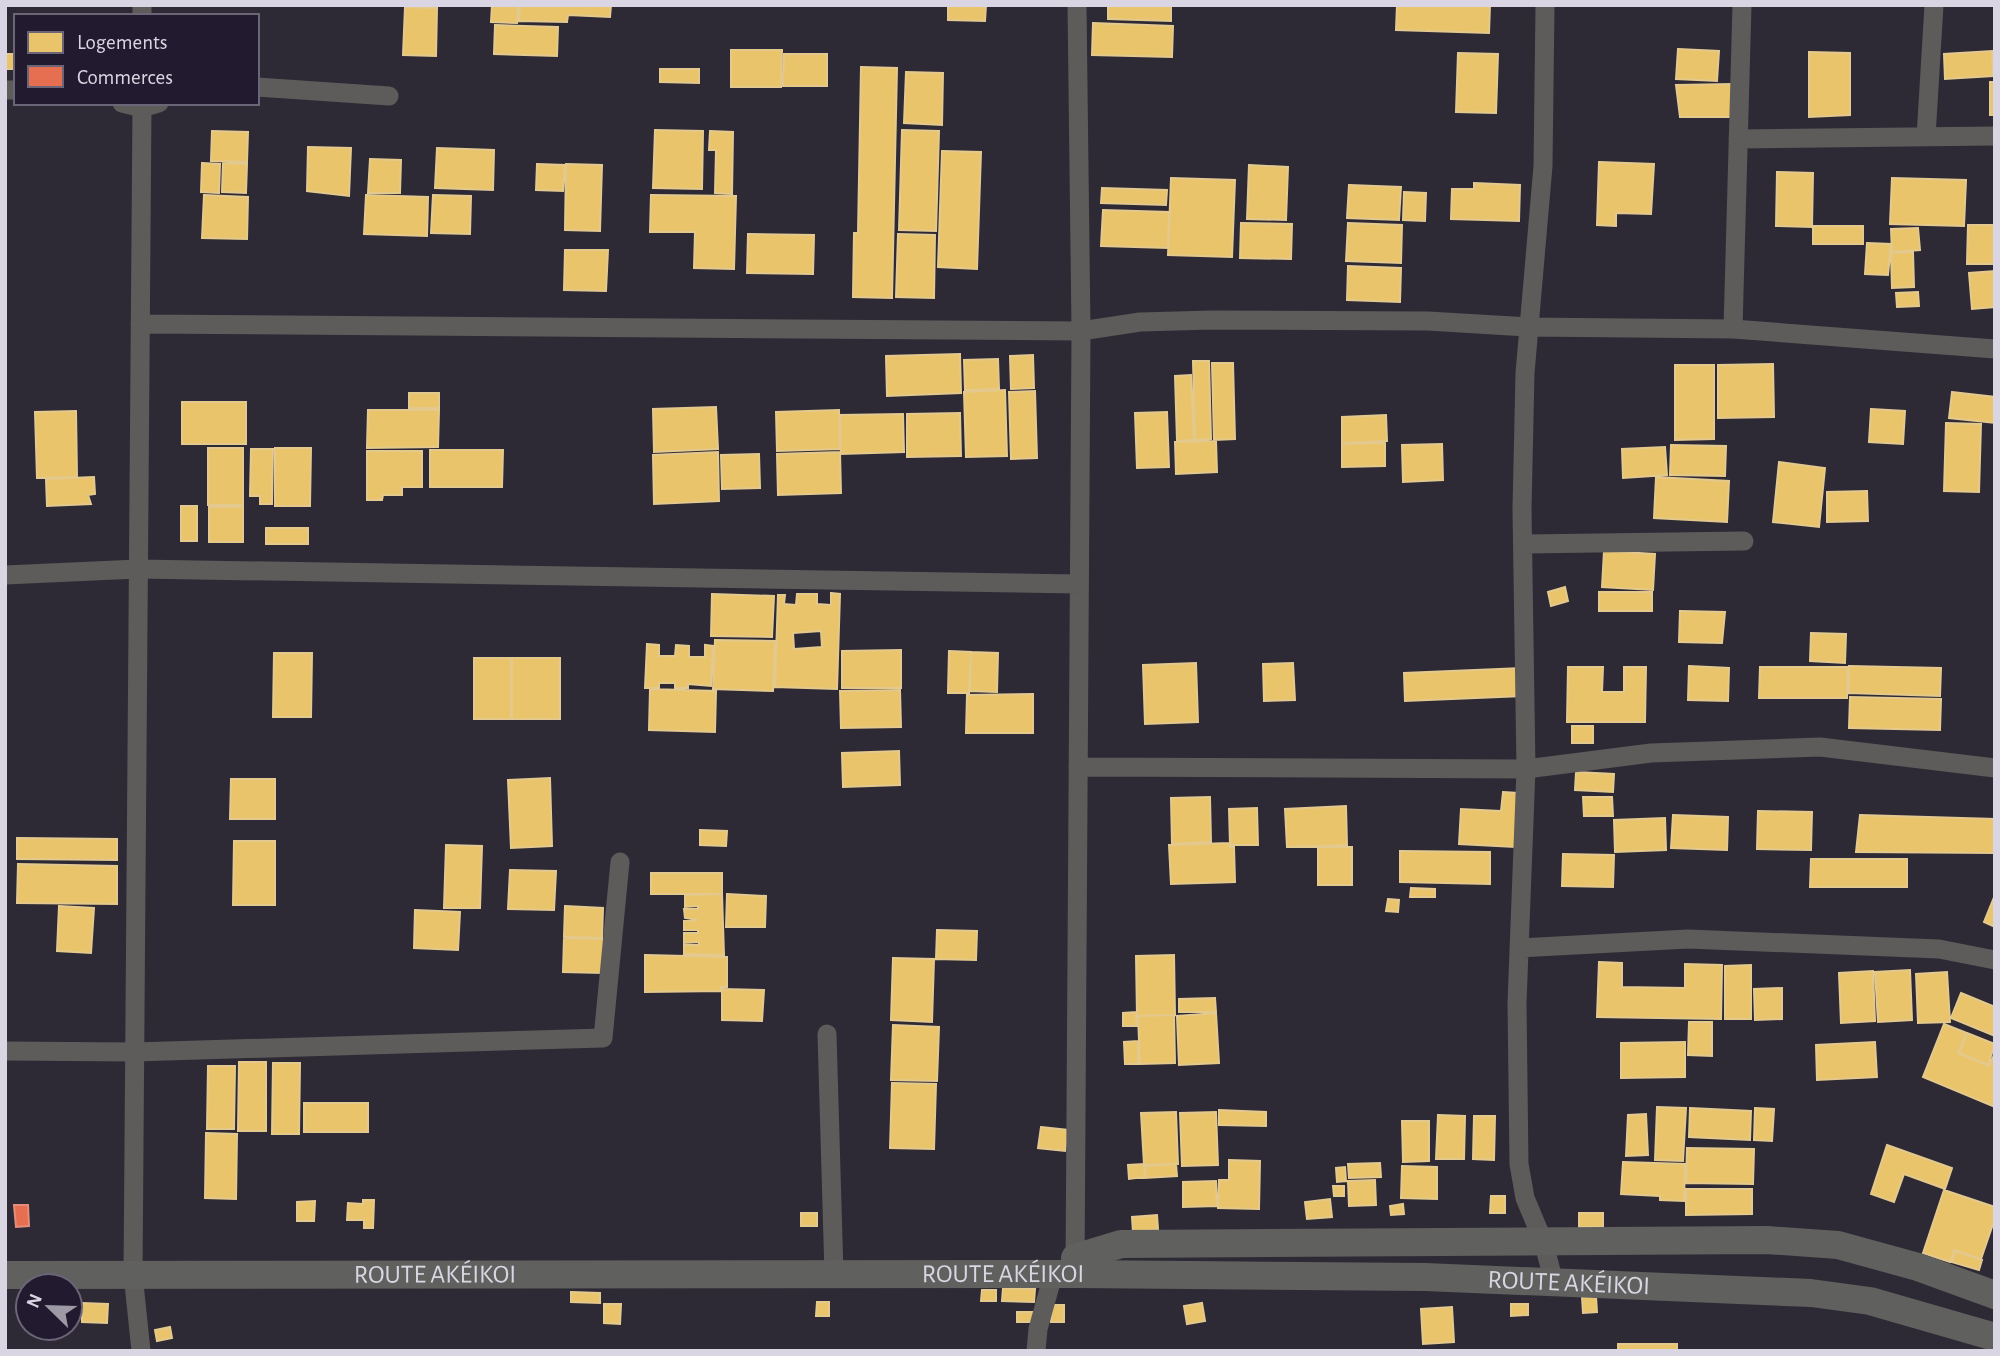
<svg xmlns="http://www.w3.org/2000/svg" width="2000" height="1356" font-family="'Alegreya Sans',sans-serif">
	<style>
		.homes { fill: #e9c46a; stroke: #e4c98e; stroke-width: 2; fill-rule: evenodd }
		.shops { fill: #e76f51; stroke: #e38e7c; stroke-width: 2 }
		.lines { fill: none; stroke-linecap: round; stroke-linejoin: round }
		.street { stroke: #5e5b5b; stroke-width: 19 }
		.secondary { stroke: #60605e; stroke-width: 28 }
		.labels { text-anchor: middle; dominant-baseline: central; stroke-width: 7; stroke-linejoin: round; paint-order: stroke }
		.street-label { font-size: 26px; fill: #d9d5e2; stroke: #221b2f }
	</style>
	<rect width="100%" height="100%" fill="#2d2a35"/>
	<path class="homes" d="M492,5H518L517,23L491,22Z
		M520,5H611L610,17L568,15L567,22L519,21Z
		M948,5H986L985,21L948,20Z
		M1108,5H1171V21L1108,19Z
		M1397,5H1490L1489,33L1396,30Z
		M405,7L437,8L436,56L403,55Z
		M1093,23L1173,26L1172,57L1092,55Z
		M495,25L558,27L557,56L494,54Z
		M1678,49L1719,51L1717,81L1676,79Z
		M731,50H782L781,87H731Z
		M1992,51L1993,76L1945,79L1944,54Z
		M1809,52L1850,53V115L1809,117Z
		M1458,53L1498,54L1496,113L1456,112Z
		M5,54H16V69H5Z
		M784,54H827V86H783Z
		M861,67L897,68L892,298L853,297L854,233H858Z
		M660,69H699V83L660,82Z
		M906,72L943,73L942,125L904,123Z
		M1990,82H1995V115H1990Z
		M1732,84L1733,117H1680L1676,85Z
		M655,130L703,131L702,189L653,188Z
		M902,130L939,131L936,231L899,230Z
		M212,131L248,132L247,162L211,161Z
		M710,131L733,132L732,194L715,193L716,150H709Z
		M308,147L351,148L349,196L307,191Z
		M437,148L494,150L493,190L435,188Z
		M942,151L981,152L977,269L938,267Z
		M370,159L401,160L400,193H368Z
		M1599,162L1654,164L1651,214L1616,213V226L1597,225Z
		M202,163L220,164L219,193L201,192Z
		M223,163L247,164L246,193L222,192Z
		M537,164L565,165L563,191L536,190Z
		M566,164L602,165L600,231L565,230Z
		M1249,165L1288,167L1286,220L1247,219Z
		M1777,172L1813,173L1812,227L1776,226Z
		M1171,178L1235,180L1232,257L1168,255Z
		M1892,178L1966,180L1964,226L1890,224Z
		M1474,183L1520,185L1519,221L1451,219L1452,189H1474Z
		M1349,185L1401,187L1399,220L1347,218Z
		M1102,188L1167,190L1166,205L1101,203Z
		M1404,192L1426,193L1425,221L1403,220Z
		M204,195L248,197L247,239L202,238Z
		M366,195L428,197L427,236L364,234Z
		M433,195L471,196L470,234L431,233Z
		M651,195L736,196L734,269L694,268L695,232H650Z
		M1103,210L1169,212L1168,248L1101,246Z
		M1241,223L1292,224L1291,259L1240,258Z
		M1348,223L1402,225L1401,263L1346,261Z
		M1968,225H1995V264H1967Z
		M1813,226H1863V244H1813Z
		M1918,228L1920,250L1892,252L1891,229Z
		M748,234L814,235L813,274L747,273Z
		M898,234L935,235L934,298L896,297Z
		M1867,243L1891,244L1888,275L1865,274Z
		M565,250H608L606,291L564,290Z
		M1913,252L1914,287L1892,288L1891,253Z
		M1348,266L1401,268L1400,302L1347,300Z
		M1995,271V307L1972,309L1969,273Z
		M1918,292L1919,306L1897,307L1896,293Z
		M960,354L961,393L887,396L886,356Z
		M1033,355L1034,388L1011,389L1010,356Z
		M998,359L999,389L965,390L964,360Z
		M1193,361H1209L1211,439L1195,440Z
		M1212,363H1233L1235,439L1214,440Z
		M1773,364L1774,417L1718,418V365Z
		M1675,365H1714V439L1675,440Z
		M1191,375L1194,440L1177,441L1175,376Z
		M1005,390L1007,456L966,457L964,392Z
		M1035,391L1037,458L1011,459L1009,392Z
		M1952,392L1995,397V423L1949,418Z
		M409,393H439V408H409Z
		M182,402H246V444H182Z
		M716,407L718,449L654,452L653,409Z
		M1871,409L1905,411L1903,444L1869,442Z
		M368,410H439L438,447L367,448Z
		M839,410L840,449L777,451L776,412Z
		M76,411L77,477L37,478L35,412Z
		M1167,412L1169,467L1137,468L1135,413Z
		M960,413L961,456L907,457V414Z
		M903,414L904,452L841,454L840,415Z
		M1386,415L1387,441L1342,443V417Z
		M1946,423L1981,424L1979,492L1944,491Z
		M1216,441L1217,472L1176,474L1175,442Z
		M1385,443V466L1342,467V444Z
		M1442,444L1443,480L1403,482L1402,445Z
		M1671,445L1726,446L1725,476L1670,475Z
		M1665,447L1667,475L1623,478L1622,449Z
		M208,448H243V505H208Z
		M275,448H311L310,506H275Z
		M251,449H273L272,504H260V496H250Z
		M430,450H503L502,487H430Z
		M367,451H422V487H402V495H383L382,500H367Z
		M718,452L719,501L654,504L653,455Z
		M840,452L841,493L778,495L777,454Z
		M759,454L760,488L722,489L721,455Z
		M1779,462L1825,468L1819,527L1773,522Z
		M94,477L95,494L88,495L91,504L47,506L46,479Z
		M1656,477L1729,481L1727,522L1654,518Z
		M1867,491L1868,521L1827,522V492Z
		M181,506H197V541H181Z
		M209,507H243V542H209Z
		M266,528H308V544H266Z
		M1604,551L1655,554L1653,590L1602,587Z
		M1565,587L1568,601L1551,606L1548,592Z
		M1599,592H1652V611H1599Z
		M831,593L840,594L837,689L775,687L778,595H785L784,604L796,605L797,594H817V604L831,605ZM821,631L822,647L794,649L793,633Z
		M712,594L774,596L772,637L711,636Z
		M1680,611L1725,612L1722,643L1679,642Z
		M1811,633L1846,634L1845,663L1810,661Z
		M715,640L775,641L773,691L713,689Z
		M647,644L659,645V656H675L676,645L689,646V657H705V645L713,646L711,686L688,684V688H675V683H659V688H645Z
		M901,650V688H842V651Z
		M949,651L971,652L969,693H948Z
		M971,652L998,653L997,692L970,691Z
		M274,653H312L311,717H273Z
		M474,658H511V719H474Z
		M512,658H560V719H512Z
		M1196,663L1198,722L1145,724L1143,665Z
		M1293,663L1295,700L1264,701L1263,664Z
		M1689,666L1729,668L1728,701L1688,700Z
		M1849,666L1941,668L1940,696L1849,693Z
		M1568,667H1603L1602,692H1624V667H1646L1645,722H1567Z
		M1760,667H1848L1847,698H1759Z
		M1522,668L1523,696L1405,701L1404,673Z
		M650,689L716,691L715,732L649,730Z
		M900,690L901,727L841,728L840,691Z
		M1033,694V733H966L967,695Z
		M1850,697L1941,699L1940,730L1849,728Z
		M1572,726H1593V743H1572Z
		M899,751L900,785L843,787L842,753Z
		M1576,772L1614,774L1613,792L1575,790Z
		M550,778L552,846L511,848L508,780Z
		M231,779H275V819H230Z
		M1503,792L1518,793L1515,847L1459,844L1461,809L1501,811Z
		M1210,797L1211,842L1172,844L1171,798Z
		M1583,797H1612L1613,816H1584Z
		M1346,806L1347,845L1287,847L1285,809Z
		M1257,808L1258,845H1230L1229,809Z
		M1758,811L1812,812L1811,850L1757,849Z
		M1673,815L1728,817L1727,850L1671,848Z
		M1860,815L1995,819V853L1856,852Z
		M1665,818L1666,850L1615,852L1614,820Z
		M700,830L727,831L726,846L700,845Z
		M17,838L117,839V860L17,859Z
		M234,841H275V905H233Z
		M1229,843L1230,847H1234L1235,882L1171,884L1169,845Z
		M446,845L482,846L480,908H444Z
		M1318,847H1352V885H1318Z
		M1400,851L1490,852V884L1400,882Z
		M1563,854L1614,855L1613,887L1562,886Z
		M1811,859H1907V887H1810Z
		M18,864L117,866V904L17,903Z
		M510,870L556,871L554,910L508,909Z
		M651,873H722V894H651Z
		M1411,888L1435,889V897H1410Z
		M722,894L724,955L684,954V945H699V942L684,943V933H698V930H684V921L698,920L685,918L684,909H698V906L685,907V895Z
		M727,894L766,896L765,927H726Z
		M1995,895V927L1984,922Z
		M1388,899L1399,900L1398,912L1386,911Z
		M59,906L94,908L91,953L57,951Z
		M565,906L603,908L602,938L564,937Z
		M415,910L460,912L458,950L414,948Z
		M937,930L977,931L976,960L936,959Z
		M564,938L604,939L603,973L563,972Z
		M645,955L727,957V987H721V991L645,992Z
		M1174,955L1175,1015L1137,1016L1136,956Z
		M893,958L934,959L932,1022L891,1020Z
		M1599,962L1622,963V987L1685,988V964L1722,965L1721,1019L1597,1017Z
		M1751,965V1019H1725V966Z
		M1910,970L1912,1020L1878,1022L1875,972Z
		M1873,971L1875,1021L1841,1023L1839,973Z
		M1947,972L1950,1022L1918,1023L1916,974Z
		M1782,988V1019L1755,1020L1754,989Z
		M722,989L764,990L762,1021L722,1020Z
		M1961,993L1995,1007V1036L1951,1018Z
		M1215,998L1216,1012H1179V999Z
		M1136,1012L1137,1026H1123V1013Z
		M1216,1013L1219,1063L1179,1065L1177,1016Z
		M1174,1015L1175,1063L1140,1064L1138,1016Z
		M1689,1022H1712V1056L1688,1055Z
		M1944,1024L1967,1033L1958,1053L1989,1066L1995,1053V1107L1923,1077Z
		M893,1025L939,1027L937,1081L891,1080Z
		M1967,1033L1995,1044L1988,1065L1959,1053Z
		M1138,1041V1064H1125L1124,1042Z
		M1685,1042V1077L1621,1078V1043Z
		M1875,1042L1877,1077L1817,1080L1816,1045Z
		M239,1062H266V1131H238Z
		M273,1063H300L299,1134H272Z
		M208,1066H235L234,1129H207Z
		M892,1083L936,1084L934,1149L890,1148Z
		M304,1103H368V1132H304Z
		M1657,1107L1686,1108L1683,1161L1655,1160Z
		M1690,1108L1751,1111L1750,1140L1689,1137Z
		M1755,1108L1774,1109L1772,1141L1754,1140Z
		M1219,1110L1266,1112V1126L1219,1125Z
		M1176,1112L1178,1164L1144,1165L1141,1113Z
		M1216,1112L1218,1165L1182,1166L1180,1113Z
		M1646,1114L1648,1155L1626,1156L1628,1115Z
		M1438,1115L1465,1116L1464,1159H1436Z
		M1474,1116H1495L1494,1160L1473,1159Z
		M1402,1121H1429V1161L1403,1162Z
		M1041,1127L1068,1130L1065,1151L1038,1148Z
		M206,1133L237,1134L236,1199L205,1198Z
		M1887,1145L1952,1168L1945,1189L1904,1174L1894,1202L1871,1194Z
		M1687,1148L1754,1149L1753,1184L1686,1183Z
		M1229,1160L1260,1161L1259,1209L1218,1208L1219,1180H1229Z
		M1623,1162L1685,1164L1684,1201L1660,1200V1196L1621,1194Z
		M1380,1163L1381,1177L1349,1178L1348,1164Z
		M1144,1164L1145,1177L1129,1179L1128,1165Z
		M1176,1164L1177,1176L1145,1178V1166Z
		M1402,1166L1437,1167V1199L1401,1198Z
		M1345,1167L1346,1181L1337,1182L1336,1168Z
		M1375,1180L1376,1205L1349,1206L1348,1181Z
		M1216,1181L1217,1206L1183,1207V1182Z
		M1333,1186H1344V1196H1334Z
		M1686,1189H1752V1214L1686,1215Z
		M1944,1190L1995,1207V1218L1981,1259L1954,1250L1950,1262L1923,1253Z
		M1491,1196H1505V1213H1490Z
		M1330,1199L1332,1217L1307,1219L1305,1202Z
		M363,1200H374L373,1228H364V1220H347L348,1203L363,1204Z
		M315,1201L314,1221H297V1202Z
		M1403,1204L1404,1214L1391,1215L1390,1206Z
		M801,1213H817V1226H801Z
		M1579,1213H1603V1227H1579Z
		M1157,1215L1158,1229L1133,1232L1132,1217Z
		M1955,1251L1982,1260L1979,1270L1952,1262Z
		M1003,1288L1035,1289L1034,1302L1002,1301Z
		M982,1290H996V1301H981Z
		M571,1292L600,1293V1303L571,1302Z
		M1582,1297H1596L1597,1312L1583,1313Z
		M817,1302H829V1316H816Z
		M82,1303L108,1304L107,1323L82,1322Z
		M1202,1303L1205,1321L1187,1324L1184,1306Z
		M604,1304H621L620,1324L604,1323Z
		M1511,1304H1528V1315L1511,1316Z
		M1052,1305H1064V1322H1051Z
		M1452,1307L1454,1342L1423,1344L1421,1309Z
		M1017,1312H1036V1322H1017Z
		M170,1327L172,1338L157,1341L155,1330Z
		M1618,1344H1677V1351H1618Z"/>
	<path class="shops" d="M14,1205H28L29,1226L16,1227Z"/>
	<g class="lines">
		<path class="street" d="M1545,5L1543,166L1525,373L1522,509L1526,769L1517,1003L1519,1164L1525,1198L1543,1241L1554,1282
			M142,16V5
			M257,87L389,96
			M5,90H16
			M122,103L142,108L159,103
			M1926,137L1934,5
			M1738,139L1995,136
			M140,324L1081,331L1140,322L1213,320L1428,321L1528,327L1733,329L1995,349
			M1733,329L1742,5
			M1523,544L1744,541
			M5,575L138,569L1079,584
			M1078,767L1526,769L1651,753L1820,747L1995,768
			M1519,948L1688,939L1939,949L1995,960
			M827,1034L834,1274
			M5,1051L134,1052L603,1038L620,862
			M1075,1270L1081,331L1077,5
			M141,1351L133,1274L142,103
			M1036,1351L1038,1329L1053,1275"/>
		<g class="secondary">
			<path d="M1075,1258L1121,1244L1767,1240L1838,1245L1918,1267L1995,1295"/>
			<path id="s1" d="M5,1275L1075,1274L1425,1277L1811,1293L1870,1301L1995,1337"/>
		</g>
	</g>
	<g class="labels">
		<g class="street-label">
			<text stroke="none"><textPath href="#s1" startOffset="430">ROUTE AKÉIKOI</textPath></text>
			<text stroke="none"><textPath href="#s1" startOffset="998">ROUTE AKÉIKOI</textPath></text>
			<text stroke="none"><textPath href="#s1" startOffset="1564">ROUTE AKÉIKOI</textPath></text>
		</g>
	</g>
	<rect width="2000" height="1356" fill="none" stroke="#d9d5e2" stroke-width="14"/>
	<rect x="14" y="14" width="245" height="91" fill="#221b2f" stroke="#6b6577" stroke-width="2"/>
	<rect x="28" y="32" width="35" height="21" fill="#e9c46a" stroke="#6b6577" stroke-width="2"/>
	<text x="77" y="49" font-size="21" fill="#d9d5e2">Logements</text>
	<rect x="28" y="66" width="35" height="21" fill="#e76f51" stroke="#6b6577" stroke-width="2"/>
	<text x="77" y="84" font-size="21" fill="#d9d5e2">Commerces</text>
	<g transform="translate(49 1307) rotate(293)"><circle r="33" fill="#221b2f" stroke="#6b6577" stroke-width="2"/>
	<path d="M0-5L12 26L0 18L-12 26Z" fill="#9d99a5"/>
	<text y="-10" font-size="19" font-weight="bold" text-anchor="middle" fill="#d9d5e2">N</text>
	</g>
</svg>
